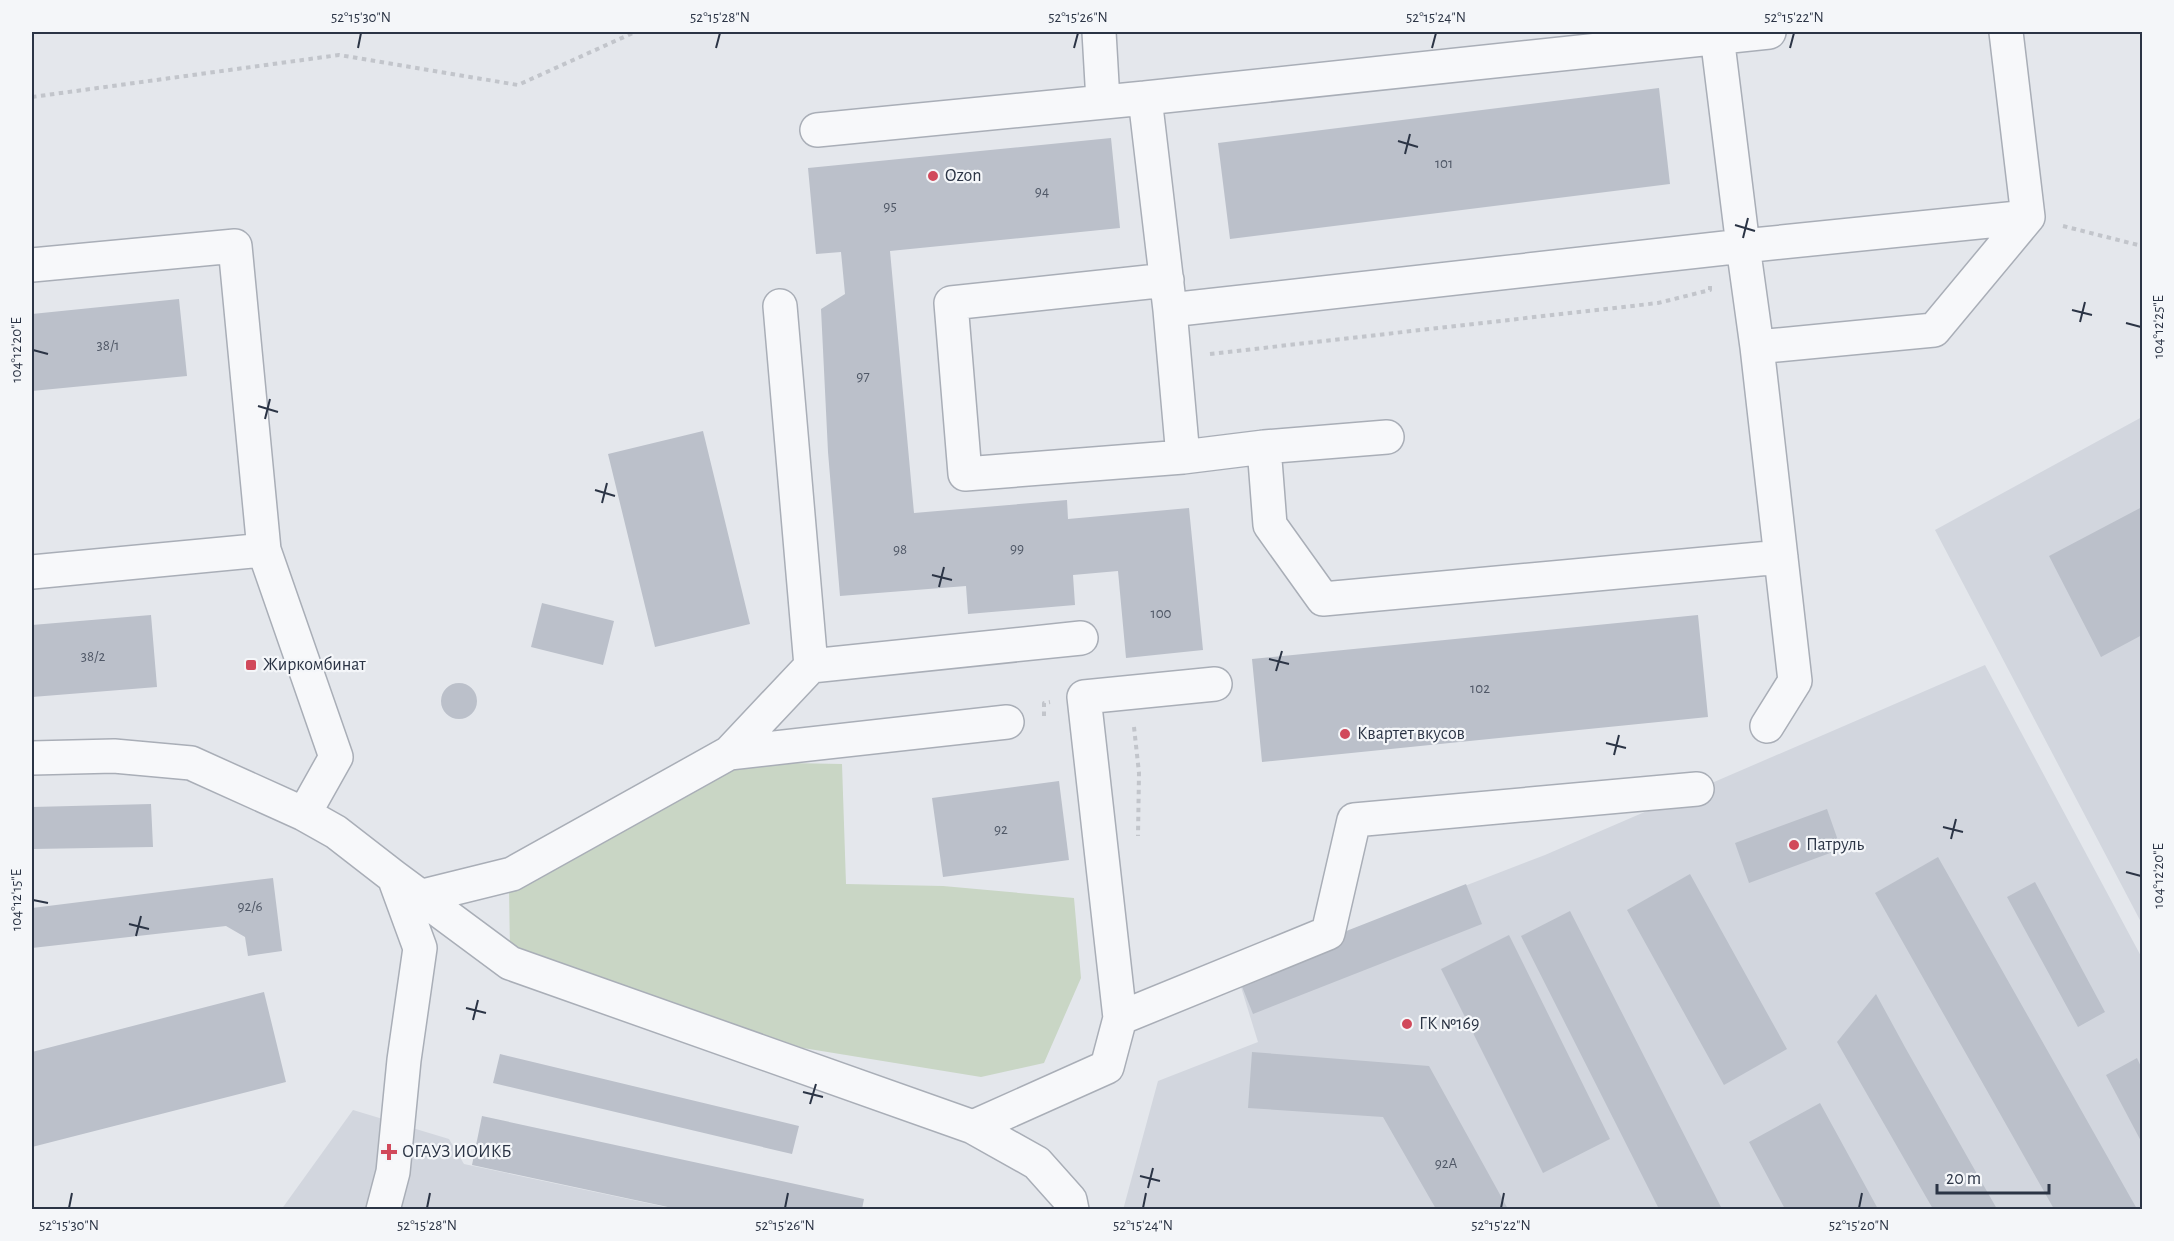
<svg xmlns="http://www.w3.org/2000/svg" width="2174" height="1241" font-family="'Alegreya Sans',sans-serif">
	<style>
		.built { fill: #d2d6de }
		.green { fill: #c9d6c5 }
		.building { fill: #bbc0ca }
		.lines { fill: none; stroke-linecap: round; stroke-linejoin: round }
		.minor-casing { stroke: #a9aeb7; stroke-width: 36 }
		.path { stroke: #c2c5cb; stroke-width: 4; stroke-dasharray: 4.5 4.5; stroke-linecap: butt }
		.minor { stroke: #f7f8fa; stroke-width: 33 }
		.ticks { fill: none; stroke: #2b3445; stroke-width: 2 }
		.poi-dot { fill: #d1495b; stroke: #f4f6f9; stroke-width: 2 }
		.labels { text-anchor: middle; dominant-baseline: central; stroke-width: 4.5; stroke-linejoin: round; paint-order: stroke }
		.number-label { font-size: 15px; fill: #4f5766 }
		.poi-label { font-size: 18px; fill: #2b3445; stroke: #f4f6f9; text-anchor: start }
		.neatline { fill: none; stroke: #2b3445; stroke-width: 2 }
		.ticks-label { font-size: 15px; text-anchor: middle; fill: #2b3445 }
	</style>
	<rect width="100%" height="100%" fill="#e4e7ec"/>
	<path class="built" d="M2142,417V924L1935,530Z
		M1985,665L2142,958V1209L1123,1210L1158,1081L1258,1042L1237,974L1545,855Z
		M353,1110L449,1139L464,1164L675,1209L281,1210Z"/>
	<path class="green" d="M728,762L842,764L846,884L943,886L1074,898L1081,978L1044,1063L981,1077L803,1048L510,951L509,889Z"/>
	<path class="building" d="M1659,88L1670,184L1230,239L1218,143Z
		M1111,138L1120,228L890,251L914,513L1067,500L1068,519L1189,508L1203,650L1126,658L1118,571L1073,575L1075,605L968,614L966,586L840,596L828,452L821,309L845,294L841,252L816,254L808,168Z
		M179,299L187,376L32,391V314Z
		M703,431L750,624L655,647L608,454Z
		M2142,507V635L2101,657L2049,556Z
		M542,603L614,621L603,665L531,647Z
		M151,615L157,687L32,697V625Z
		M1698,615L1708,717L1262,762L1252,659Z
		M441 701a18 18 0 1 1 36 0a18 18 0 1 1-36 0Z
		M1059,781L1069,860L943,877L932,798Z
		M151,804L153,847L32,849V807Z
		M1827,809L1841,849L1749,883L1735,843Z
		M1938,857L2137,1209H2054L1875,893Z
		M1690,874L1787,1049L1724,1085L1627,910Z
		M273,878L282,951L248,956L245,937L226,926L32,948V908Z
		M2035,882L2105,1012L2078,1027L2007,897Z
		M1466,884L1482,924L1253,1014L1237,974Z
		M1570,911L1722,1209H1659L1521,936Z
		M1509,935L1610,1139L1543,1173L1441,969Z
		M264,992L286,1082L32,1147V1052Z
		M1876,994L1906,1049L1997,1209H1933L1837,1042Z
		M1252,1052L1429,1066L1508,1209H1436L1383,1117L1248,1108Z
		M500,1054L799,1126L792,1154L493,1083Z
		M2137,1058L2142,1069V1143L2106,1075Z
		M1820,1103L1878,1209H1785L1749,1142Z
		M482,1116L864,1199L862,1209H677L472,1165Z"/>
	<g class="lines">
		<g class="minor-casing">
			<path id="minor" d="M1099,32L1103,101
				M1145,98L1769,32
				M817,130L1145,98L1170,310L1183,457L965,474L951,303L1167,280
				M32,265L235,246L264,550
				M1170,310L1743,246L1717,36
				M1757,347L1934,330L2028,217L2006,32
				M1264,447L1270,525L1323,599L1781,557
				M1183,457L1264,447L1387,437
				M32,572L264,550L336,757L304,814
				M811,666L1081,638
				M1767,726L1795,681L1757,347L1743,246L2028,217
				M729,753L811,666L780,306
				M32,758L114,756L191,763L304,814L336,832L394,877L420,948L404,1060L393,1172L383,1210
				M394,877L510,963L973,1127L1037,1163L1070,1200L1072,1210
				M419,897L512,874L729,753L1007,722
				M1120,1018L1328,933L1354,820L1697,789
				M973,1127L1107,1067L1120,1018L1084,697L1215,684"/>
		</g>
		<path class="path" d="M32,97L339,55L518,85L635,32
			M2063,226L2142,246
			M1210,354L1658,303L1710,290V285
			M1044,716V703L1050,702
			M1134,727L1139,773L1138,836"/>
		<use href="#minor" class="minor"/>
	</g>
	<path class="ticks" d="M358,48L361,33M716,48L720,33M1074,48L1078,33M1432,48L1436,33M1790,48L1794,33M1398,141L1418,147M1405,154L1410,134M1735,225L1755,231M1743,238L1748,218M2072,310L2092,315M2080,322L2085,302M2126,323L2141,327M33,350L48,354M258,406L278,412M265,419L270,399M595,490L615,496M602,503L607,483M932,575L952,580M939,587L944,567M1269,659L1289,664M1276,671L1282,651M1606,743L1626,748M1614,755L1619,735M1943,827L1963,832M1951,839L1956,819M2126,872L2141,876M33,900L48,903M129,924L149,929M136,936L141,916M466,1008L486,1013M473,1020L478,1000M803,1092L823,1097M810,1104L816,1084M1140,1176L1160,1181M1148,1188L1153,1168M69,1208L72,1193M427,1208L430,1193M785,1208L788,1193M1143,1208L1146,1193M1501,1208L1504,1193M1859,1208L1862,1193"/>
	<g class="poi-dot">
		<circle cx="933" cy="176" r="6"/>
		<rect x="245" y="659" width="12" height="12" rx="3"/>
		<circle cx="1345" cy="734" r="6"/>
		<circle cx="1794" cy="845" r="6"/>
		<circle cx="1407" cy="1024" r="6"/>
		<path d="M386 1143h6v6h6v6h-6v6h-6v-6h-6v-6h6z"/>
	</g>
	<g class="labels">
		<g class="number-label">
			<text x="1444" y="163">101</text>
			<text x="1042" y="191">94</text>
			<text x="890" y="206">95</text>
			<text x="108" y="345">38/1</text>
			<text x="863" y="376">97</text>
			<text x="1017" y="548">99</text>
			<text x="900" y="549">98</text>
			<text x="1161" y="613">100</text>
			<text x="93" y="656">38/2</text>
			<text x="1480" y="688">102</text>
			<text x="1001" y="829">92</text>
			<text x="250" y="906">92/6</text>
			<text x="1446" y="1163">92А</text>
		</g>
		<g class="poi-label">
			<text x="945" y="176">Ozon</text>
			<text x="263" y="665">Жиркомбинат</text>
			<text x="1357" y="734">Квартет вкусов</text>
			<text x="1806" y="845">Патруль</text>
			<text x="1419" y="1024">ГК №169</text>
			<text x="402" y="1152">ОГАУЗ ИОИКБ</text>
		</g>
	</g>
	<rect width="2174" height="1241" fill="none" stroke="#f4f6f9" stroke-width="66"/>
	<path d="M1937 1184v9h112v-9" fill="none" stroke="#2b3445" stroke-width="3"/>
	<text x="1946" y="1184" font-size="18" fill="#2b3445" stroke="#f4f6f9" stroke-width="4.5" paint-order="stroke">20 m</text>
	<rect x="33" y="33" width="2108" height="1175" class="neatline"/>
	<g class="ticks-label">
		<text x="361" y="22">52°15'30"N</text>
		<text x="720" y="22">52°15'28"N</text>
		<text x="1078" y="22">52°15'26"N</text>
		<text x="1436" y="22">52°15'24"N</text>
		<text x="1794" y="22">52°15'22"N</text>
		<text transform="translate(2158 327) rotate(-90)" y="5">104°12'25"E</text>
		<text transform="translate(16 350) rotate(-90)" y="5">104°12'20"E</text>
		<text transform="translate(2158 876) rotate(-90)" y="5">104°12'20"E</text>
		<text transform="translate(16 900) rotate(-90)" y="5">104°12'15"E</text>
		<text x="69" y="1230">52°15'30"N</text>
		<text x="427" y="1230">52°15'28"N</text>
		<text x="785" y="1230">52°15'26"N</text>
		<text x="1143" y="1230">52°15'24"N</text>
		<text x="1501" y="1230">52°15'22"N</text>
		<text x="1859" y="1230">52°15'20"N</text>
	</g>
</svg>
